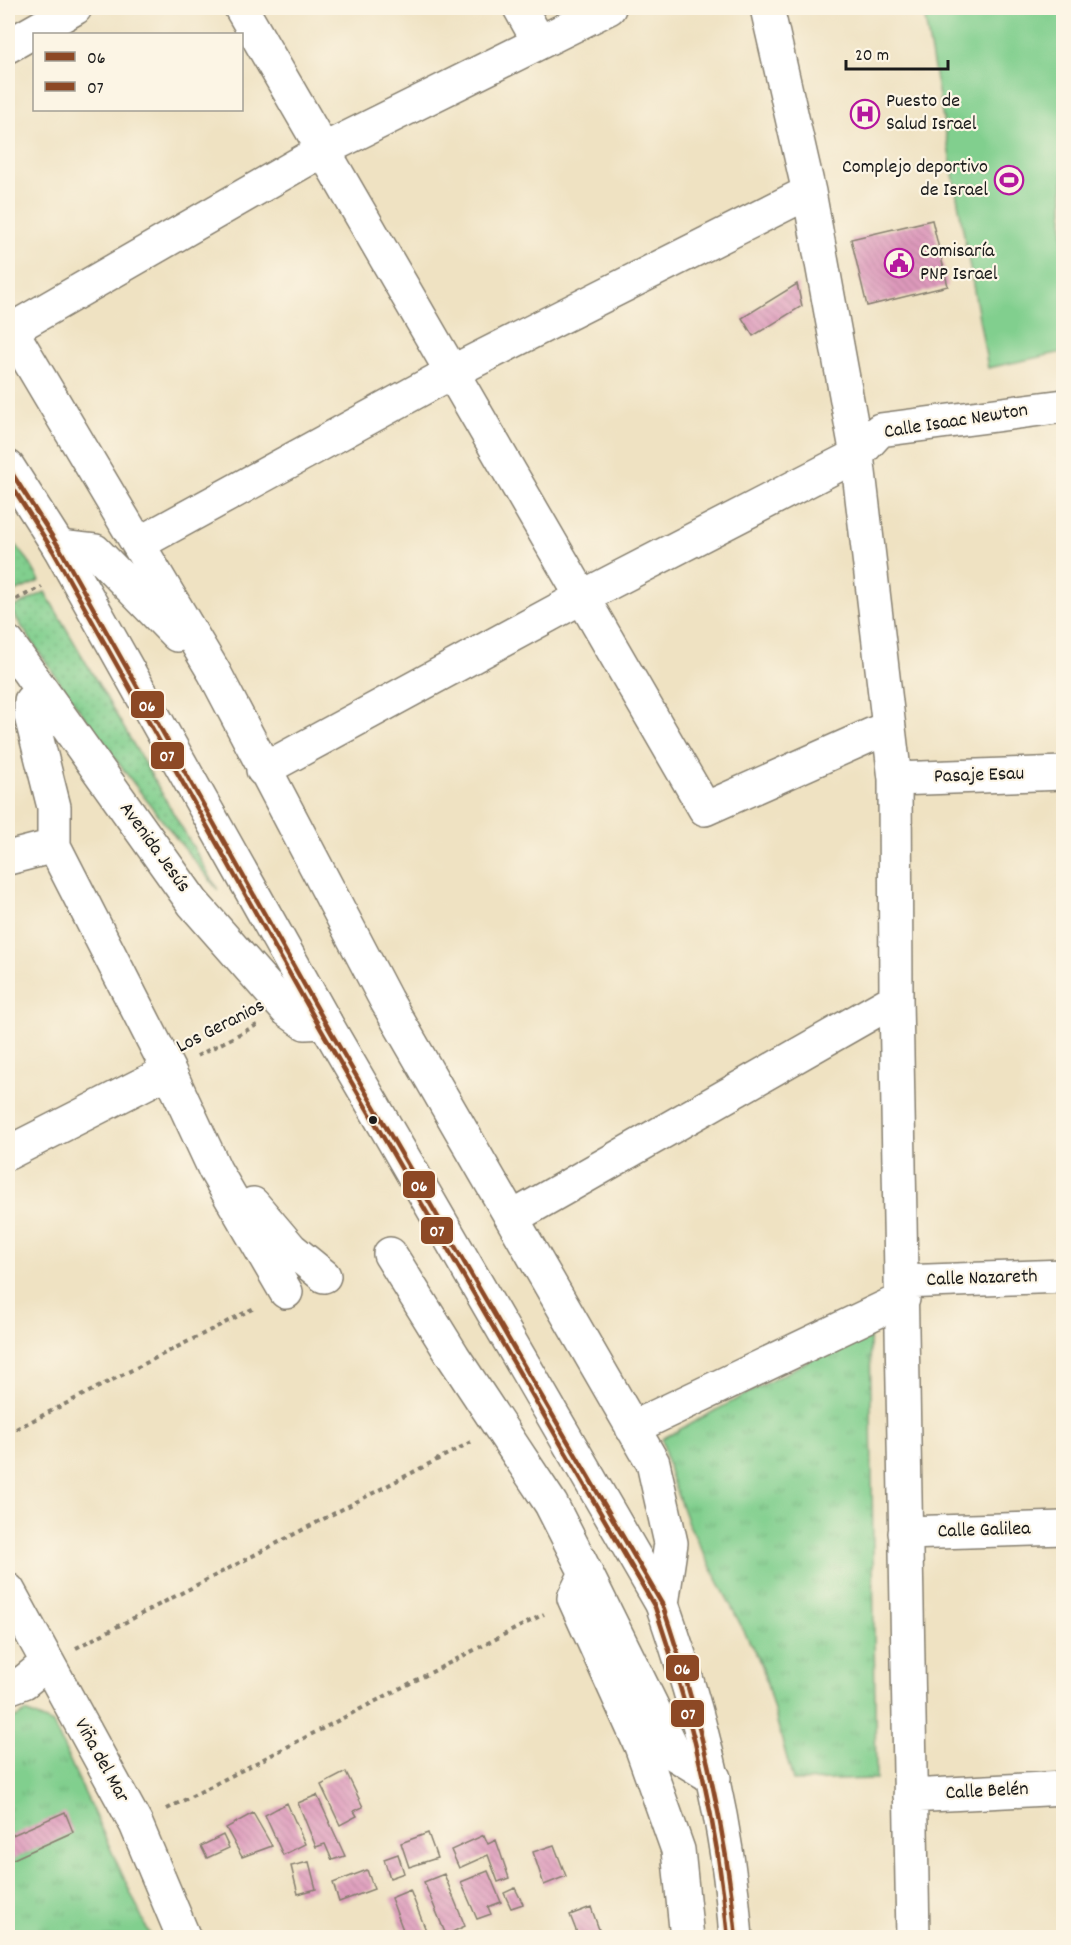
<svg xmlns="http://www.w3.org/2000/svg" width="1071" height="1945" font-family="Dekko,sans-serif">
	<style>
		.grass { fill: url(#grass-dots); stroke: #4e7655; stroke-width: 1.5 }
		.park { fill: url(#park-tufts); stroke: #4e7655; stroke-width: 1.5 }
		.garden { fill: #81cf8e; stroke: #4e7655; stroke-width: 1.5 }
		.building { fill: url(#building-back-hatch) }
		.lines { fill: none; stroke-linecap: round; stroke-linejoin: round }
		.minor-casing { stroke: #867f6f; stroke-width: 36 }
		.major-casing { stroke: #867f6f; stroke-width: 36 }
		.path { stroke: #867f6f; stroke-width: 4; stroke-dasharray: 4.5 4.5; stroke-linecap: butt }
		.minor { stroke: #fff; stroke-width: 33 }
		.major { stroke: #fff; stroke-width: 33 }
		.bus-1-casing { stroke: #fcf5e5; stroke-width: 9 }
		.bus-2-casing { stroke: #fcf5e5; stroke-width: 9 }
		.bus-1 { stroke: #8d4925; stroke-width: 4.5 }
		.bus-2 { stroke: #8d4925; stroke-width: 4.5 }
		.bus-dot { fill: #1c1c1c; stroke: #fcf5e5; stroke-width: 2 }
		.labels { text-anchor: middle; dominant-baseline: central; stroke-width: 4.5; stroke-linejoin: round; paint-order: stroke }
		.poi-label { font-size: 20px; fill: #1c1c1c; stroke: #fcf5e5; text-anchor: start }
		.street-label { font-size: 20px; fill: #1c1c1c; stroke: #fcf5e5 }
		.line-badge { stroke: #fcf5e5; stroke-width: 2 }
		.badge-label { font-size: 16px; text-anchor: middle; font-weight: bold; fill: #fff }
	</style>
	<defs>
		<pattern id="grass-dots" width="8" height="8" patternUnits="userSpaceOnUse" patternTransform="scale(1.5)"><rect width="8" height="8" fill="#81cf8e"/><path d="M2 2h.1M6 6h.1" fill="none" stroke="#6fb17a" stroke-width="1.8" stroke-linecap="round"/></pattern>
		<pattern id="park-tufts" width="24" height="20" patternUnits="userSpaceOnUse" patternTransform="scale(1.5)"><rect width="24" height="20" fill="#81cf8e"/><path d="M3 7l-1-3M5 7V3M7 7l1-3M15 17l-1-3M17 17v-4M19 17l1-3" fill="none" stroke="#6fb17a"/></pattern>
		<pattern id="building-back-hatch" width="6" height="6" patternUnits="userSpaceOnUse" patternTransform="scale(1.5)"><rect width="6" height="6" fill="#d9b"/><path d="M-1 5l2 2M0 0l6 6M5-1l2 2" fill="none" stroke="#bd83a0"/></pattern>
	</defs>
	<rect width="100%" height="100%" fill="#fcf5e5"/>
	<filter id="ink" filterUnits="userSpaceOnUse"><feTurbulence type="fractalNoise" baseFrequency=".0167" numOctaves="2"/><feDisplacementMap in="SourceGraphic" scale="12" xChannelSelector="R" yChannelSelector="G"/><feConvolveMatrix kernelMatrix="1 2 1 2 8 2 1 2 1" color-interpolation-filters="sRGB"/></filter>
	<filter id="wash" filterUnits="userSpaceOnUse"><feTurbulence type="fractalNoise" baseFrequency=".008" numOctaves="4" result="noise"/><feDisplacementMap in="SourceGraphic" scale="24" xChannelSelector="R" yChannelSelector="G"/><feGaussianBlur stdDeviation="1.35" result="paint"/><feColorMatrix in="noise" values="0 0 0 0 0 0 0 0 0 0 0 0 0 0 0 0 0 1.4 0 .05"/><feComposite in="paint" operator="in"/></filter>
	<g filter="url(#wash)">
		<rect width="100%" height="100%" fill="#efe2c2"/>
		<path class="grass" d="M8,536L28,560L40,581L8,595Z
			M45,592L218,890C144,800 74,706 10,609Z"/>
		<path class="park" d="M870,1328L876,1779L793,1781L762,1666L687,1521L670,1474L662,1439Z
			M26,1712L53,1724L151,1937L8,1938V1722Z"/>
		<path class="garden" d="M923,8H1063V352L988,368Z"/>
		<g id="blocks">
			<path class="building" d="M932,220L948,286L867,306L851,239Z
				M797,284L802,306L753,336L742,318Z
				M346,1772L363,1807L354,1811L357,1816L340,1825L321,1785Z
				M317,1795L345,1856L332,1860L325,1844L316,1847L298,1803Z
				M287,1803L305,1844L283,1855L265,1815Z
				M65,1812L73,1832L9,1861L8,1837Z
				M253,1813L272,1846L242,1857L226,1828Z
				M428,1833L437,1858L409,1867L401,1843Z
				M223,1835L229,1848L207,1858L201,1846Z
				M484,1835L488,1844L496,1840L509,1878L498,1882L488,1855L459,1868L451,1850Z
				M554,1845L566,1876L544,1885L533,1852Z
				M398,1854L404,1873L390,1878L384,1859Z
				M309,1862L316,1889L298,1894L291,1866Z
				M367,1870L374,1889L339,1902L333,1883Z
				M488,1871L501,1902L488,1907L491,1914L477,1919L461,1882Z
				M444,1874L465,1926L446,1935L424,1882Z
				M515,1888L523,1904L511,1908L504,1893Z
				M410,1890L429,1938H406L391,1898Z
				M591,1907L602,1938H579L570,1915Z"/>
		</g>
	</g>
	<g filter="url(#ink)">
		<use href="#blocks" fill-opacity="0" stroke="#867f6f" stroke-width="1.5"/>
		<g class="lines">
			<g class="minor-casing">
				<path id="minor" d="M241,8L705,809L889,727
					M520,8L539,42
					M767,8L809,192L857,455L895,779L896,999L913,1938
					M8,46L75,8
					M8,325L214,672L386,1000L653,1463L671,1543L662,1604
					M11,330L325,149L609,8
					M138,544L454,371L809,192
					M59,547L95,551L177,635
					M8,643L193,903L287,1010L305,1023L325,1022
					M41,692L31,701V716L54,807V846L169,1071L215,1170L286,1292
					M263,770L584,596L857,455L880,430L1064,406
					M895,779L1064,773
					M8,858L54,846
					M8,1153L169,1071
					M253,1204L291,1249L324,1276
					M512,1218L896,999
					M390,1254L453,1356L551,1504L586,1573L574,1598L641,1746L678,1850L687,1938
					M901,1282L1064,1276
					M632,1428L903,1299
					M905,1533L1064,1528
					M586,1573L676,1755L714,1778
					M8,1590L136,1824L184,1938
					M8,1688L24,1682L46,1664
					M910,1796L1064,1788"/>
			</g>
			<g class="major-casing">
				<path id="major" d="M8,467L59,547L325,1022L662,1604C700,1713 728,1822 736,1938"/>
			</g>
			<path class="path" d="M8,603L42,587
				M197,1056L257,1025
				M8,1433L256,1307
				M76,1648L471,1442
				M167,1809L544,1614"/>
			<use href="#minor" class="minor"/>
			<use href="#major" class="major"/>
			<g class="bus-1-casing">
				<path id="bus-1" d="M8,467L59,547L325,1022L662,1604C699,1713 726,1823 736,1938"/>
			</g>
			<g class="bus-2-casing">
				<path id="bus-2" d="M8,480L53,551L319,1026L655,1607C692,1715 718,1824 728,1938"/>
			</g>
			<use href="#bus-1" class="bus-1"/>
			<use href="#bus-2" class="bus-2"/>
		</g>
	</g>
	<defs>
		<g id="hospital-ring" transform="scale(1.5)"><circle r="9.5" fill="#fcf5e5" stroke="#b5179e" stroke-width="1.5"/><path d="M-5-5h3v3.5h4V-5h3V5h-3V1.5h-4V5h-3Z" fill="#b5179e"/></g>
		<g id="stadium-ring" transform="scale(1.5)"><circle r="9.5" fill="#fcf5e5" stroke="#b5179e" stroke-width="1.5"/><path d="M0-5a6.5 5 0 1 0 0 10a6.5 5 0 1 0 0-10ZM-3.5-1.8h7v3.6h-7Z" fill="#b5179e"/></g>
		<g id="civic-ring" transform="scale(1.5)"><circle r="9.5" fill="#fcf5e5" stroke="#b5179e" stroke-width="1.5"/><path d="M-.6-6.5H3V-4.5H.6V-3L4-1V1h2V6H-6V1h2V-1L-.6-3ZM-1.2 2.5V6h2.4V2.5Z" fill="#b5179e"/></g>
	</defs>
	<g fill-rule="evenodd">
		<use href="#hospital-ring" x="865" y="114"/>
		<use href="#stadium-ring" x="1009" y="180"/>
		<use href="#civic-ring" x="899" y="263"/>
	</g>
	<circle class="bus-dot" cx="373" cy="1120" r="5"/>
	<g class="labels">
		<g class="poi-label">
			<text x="886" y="102">Puesto de<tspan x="886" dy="23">Salud Israel</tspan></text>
			<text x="988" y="168" text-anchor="end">Complejo deportivo<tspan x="988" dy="23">de Israel</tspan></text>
			<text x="920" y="252">Comisaría<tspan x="920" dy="23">PNP Israel</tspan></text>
		</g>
		<g class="street-label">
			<text transform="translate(956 422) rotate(-9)">Calle Isaac Newton</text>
			<text transform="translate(979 776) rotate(-2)">Pasaje Esau</text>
			<text transform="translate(154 848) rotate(54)">Avenida Jesús</text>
			<text transform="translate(221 1027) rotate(-27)">Los Geranios</text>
			<text transform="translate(982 1279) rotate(-2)">Calle Nazareth</text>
			<text transform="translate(984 1531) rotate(-2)">Calle Galilea</text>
			<text transform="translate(101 1761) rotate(61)">Viña del Mar</text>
			<text transform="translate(987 1792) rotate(-3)">Calle Belén</text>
		</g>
	</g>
	<g class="line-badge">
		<rect x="130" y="690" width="35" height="29" rx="6" fill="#8d4925"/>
		<rect x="150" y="741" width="35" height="29" rx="6" fill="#8d4925"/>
		<rect x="402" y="1170" width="34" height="29" rx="6" fill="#8d4925"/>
		<rect x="420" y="1216" width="34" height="29" rx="6" fill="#8d4925"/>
		<rect x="665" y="1654" width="35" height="28" rx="6" fill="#8d4925"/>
		<rect x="670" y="1699" width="35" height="29" rx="6" fill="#8d4925"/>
	</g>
	<g class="badge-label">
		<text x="147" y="711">06</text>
		<text x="167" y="761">07</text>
		<text x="419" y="1191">06</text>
		<text x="437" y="1236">07</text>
		<text x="682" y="1674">06</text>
		<text x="688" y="1719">07</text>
	</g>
	<rect width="1071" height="1945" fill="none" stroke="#fcf5e5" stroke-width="30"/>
	<rect x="33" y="33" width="210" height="78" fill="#fcf5e5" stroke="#a29e95" stroke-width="1.5"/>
	<rect x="45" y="52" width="30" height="9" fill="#8d4925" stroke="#a29e95" stroke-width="1.5"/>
	<text x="87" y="63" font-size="18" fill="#1c1c1c">06</text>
	<rect x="45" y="82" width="30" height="9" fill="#8d4925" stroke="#a29e95" stroke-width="1.5"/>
	<text x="87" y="93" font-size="18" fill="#1c1c1c">07</text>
	<path d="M846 60v9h102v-9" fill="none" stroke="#1c1c1c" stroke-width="3"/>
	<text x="855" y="60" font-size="18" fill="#1c1c1c" stroke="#fcf5e5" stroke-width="4.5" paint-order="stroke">20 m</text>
</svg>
